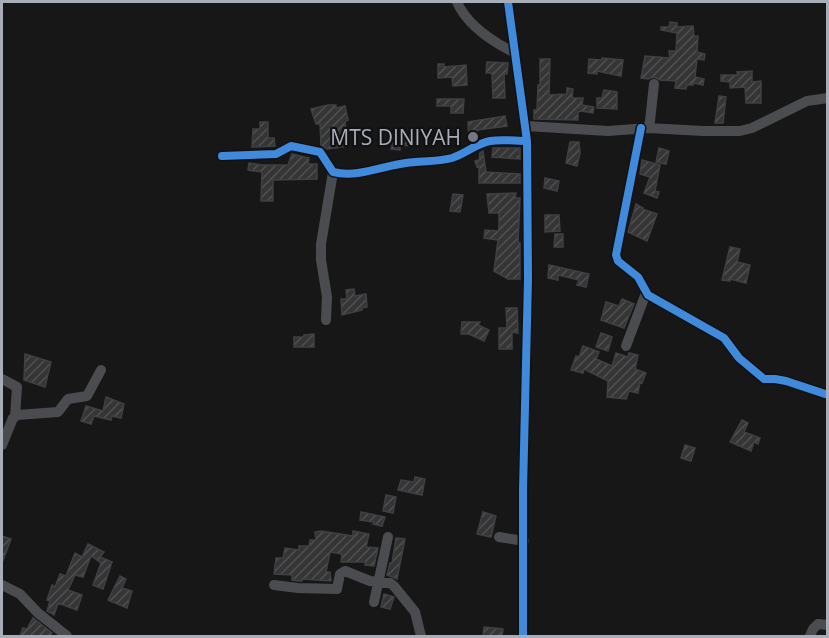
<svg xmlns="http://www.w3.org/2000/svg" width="829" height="638" font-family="'Open Sans',sans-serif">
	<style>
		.building { fill: url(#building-hatch); stroke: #3f4043; stroke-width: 1.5 }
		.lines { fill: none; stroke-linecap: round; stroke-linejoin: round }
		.minor { stroke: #4b4c50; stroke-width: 10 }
		.cycleway-casing { stroke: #111113; stroke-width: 11 }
		.cycleway { stroke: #408adc; stroke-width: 8 }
		.poi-dot { fill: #757880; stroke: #111113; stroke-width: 2 }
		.labels { text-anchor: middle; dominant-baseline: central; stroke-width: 4.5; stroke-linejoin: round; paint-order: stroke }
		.poi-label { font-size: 21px; fill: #a8adb8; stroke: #111113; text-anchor: end }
	</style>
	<defs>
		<pattern id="building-hatch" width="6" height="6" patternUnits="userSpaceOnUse" patternTransform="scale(1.5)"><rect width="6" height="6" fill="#353536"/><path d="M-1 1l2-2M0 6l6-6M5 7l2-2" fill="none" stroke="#4f5051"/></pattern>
	</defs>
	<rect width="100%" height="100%" fill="#171717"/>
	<path class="building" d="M670,22L677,23V27L693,26L694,36H698L697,52L705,54L704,60L697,59L695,77L704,79L703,85L694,83L693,85H687L686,89L675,88L676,81L660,80L654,77L648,79L641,78L645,56L670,58L669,51H676L677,33L661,30V27H669Z
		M602,58L623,60L621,76L597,71V74L588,73L589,59L602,60Z
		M540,59H550L549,95L567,94V88L573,89L572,98H583L582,105L594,107L593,113L581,111L578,112V120L534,119V110H537L538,85H540Z
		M487,62L508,63L507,74H504L505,98H493L492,73H486Z
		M438,64H444V67L466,65L467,85L453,86L452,77L438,78Z
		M752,71V82L761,81V103H746L745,87L730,88V82L721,81V75H738L737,72Z
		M604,90L617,92V109L597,108V98H602Z
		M719,96L726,97L723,123H715Z
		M437,99H464L463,113H451V106H437Z
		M328,105H336V108L345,106L348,120L345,122L348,146L327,149L321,145L320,124H316L311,109Z
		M505,116L507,126L477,130L478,137L469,141L468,122Z
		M260,122H268V138H274L275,146L252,147L253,129H260Z
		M418,137V145L400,146V150L391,149L394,138Z
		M570,142H579L580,153L577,166L566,163Z
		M493,148H520V159L492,157Z
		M659,148L669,151L666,164L656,162Z
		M483,151L486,172L520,174V183H479V166L477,167L475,161L479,160L480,153Z
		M292,154L309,158L308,164H317V179L273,180V201H261L262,172L248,170L249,163L262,165H288Z
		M642,160L660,165L655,191L659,192L657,198L644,193L650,177L640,174Z
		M545,178L559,181L557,191L544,188Z
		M516,193L515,198H520L518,242L520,243V279H508L494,271L498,240L484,238L485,230L498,231L499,228V213H489L487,194Z
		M453,194L463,195L460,212L450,211Z
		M636,204L643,208L642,209L657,214L647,241L628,232Z
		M545,215H559L560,231L545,232Z
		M555,234H563V247H554Z
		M730,247L740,249L737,262L750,265L746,283L730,279V281L722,280Z
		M549,265L589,274L586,287L577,285L579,280L558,275V280L548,278Z
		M354,289L355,296L366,294L367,307L362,308V310L342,315L341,299H347L346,290Z
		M622,299L634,304L624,328L601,320L606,302L619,306Z
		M506,308H517L518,333L512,332V349H499V328H507Z
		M462,322H480L478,325L489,330L484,341L469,334H461Z
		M601,333L612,337L608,351L596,347Z
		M314,334V347H294V337H304V335Z
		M583,346L599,352L596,359L612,366L616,353L628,357L629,353L638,355L635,369L646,373L642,383L640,382L638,393L629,391L626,399L607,397L608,381L584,369L583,373L571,370L576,356L579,357Z
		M25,354L51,362L45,387L24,380Z
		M106,397L124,404L121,418L112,416L111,420L94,416L91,424L81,421L86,406L103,411Z
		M742,420L748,423L744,432L760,438L758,444L754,442L751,451L730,442Z
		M685,445L695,448L691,461L681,458Z
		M415,477L425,479L422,495L398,490L401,480L414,482Z
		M386,495L396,497L393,513L383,511Z
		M361,512L385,517L382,526L373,524L374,522L360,520Z
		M483,512L496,516L491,537L477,534Z
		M321,531L353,536V531L369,534L366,547L378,548L374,566L365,565L366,562H341L342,554L330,552L326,572H330L331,581L302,579V581H299L292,580V575L274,574L276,558H283L285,548L299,550V546H309L310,540H316L315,532Z
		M2,536L11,539L2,563Z
		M396,538L405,539L397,579L387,575L390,563H392Z
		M88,544L104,552L100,557L112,562L103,589L93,585L101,563L91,556L83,577L75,575L68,590L82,595L77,610L58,603L54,615L51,613L47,611L50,601L47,600L52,585L55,587L60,574L66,576L75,553L82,557Z
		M120,576L126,579L122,588L132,591L127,608L108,600Z
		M384,594L394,597L390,609L381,607Z
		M33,618L52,633L50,636H20L23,628L27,629Z
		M484,627L503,629L502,636H483Z"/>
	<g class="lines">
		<path class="minor" d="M457,2C467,25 493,42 515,53
			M508,2L527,141L528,279L523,490V636
			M526,126L608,131L648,128L650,121L654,84
			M641,128L616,255L618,261L638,277L648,295L724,338L739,358L764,379H775L786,381L828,395
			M648,128L703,131H740L752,128L807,101L828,98
			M222,156L276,154L291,146L320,152L333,172C358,178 382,166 406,163C422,161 437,162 452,158C465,154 477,143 490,141C502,139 515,141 527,141
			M326,320L327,297L321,260V244L333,172
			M626,346L646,293
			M2,379L17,387L15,417
			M2,445L13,418L17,415L58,412L68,399L87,396L101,370
			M499,537L524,541
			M2,585L20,594L38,613L67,636
			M274,585L298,588L337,589L340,574L345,571L370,581L390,583L394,586L415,612L421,636
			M374,602L388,537
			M810,636L813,629L818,624L828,625"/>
		<g class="cycleway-casing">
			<path id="cycleway" d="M508,2L527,141L528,279L523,490V636
				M641,128L616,255L618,261L638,277L648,295L724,338L739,358L764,379H775L786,381L828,395
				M222,156L276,154L291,146L320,152L333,172C358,178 382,166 406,163C422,161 437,162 452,158C465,154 477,143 490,141C502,139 515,141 527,141"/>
		</g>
		<use href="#cycleway" class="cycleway"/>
	</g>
	<circle class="poi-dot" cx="473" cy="137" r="6"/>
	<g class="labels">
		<g class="poi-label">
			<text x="461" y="137">MTS DINIYAH</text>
		</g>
	</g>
	<rect width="829" height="638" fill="none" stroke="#a8adb8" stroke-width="6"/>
</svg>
